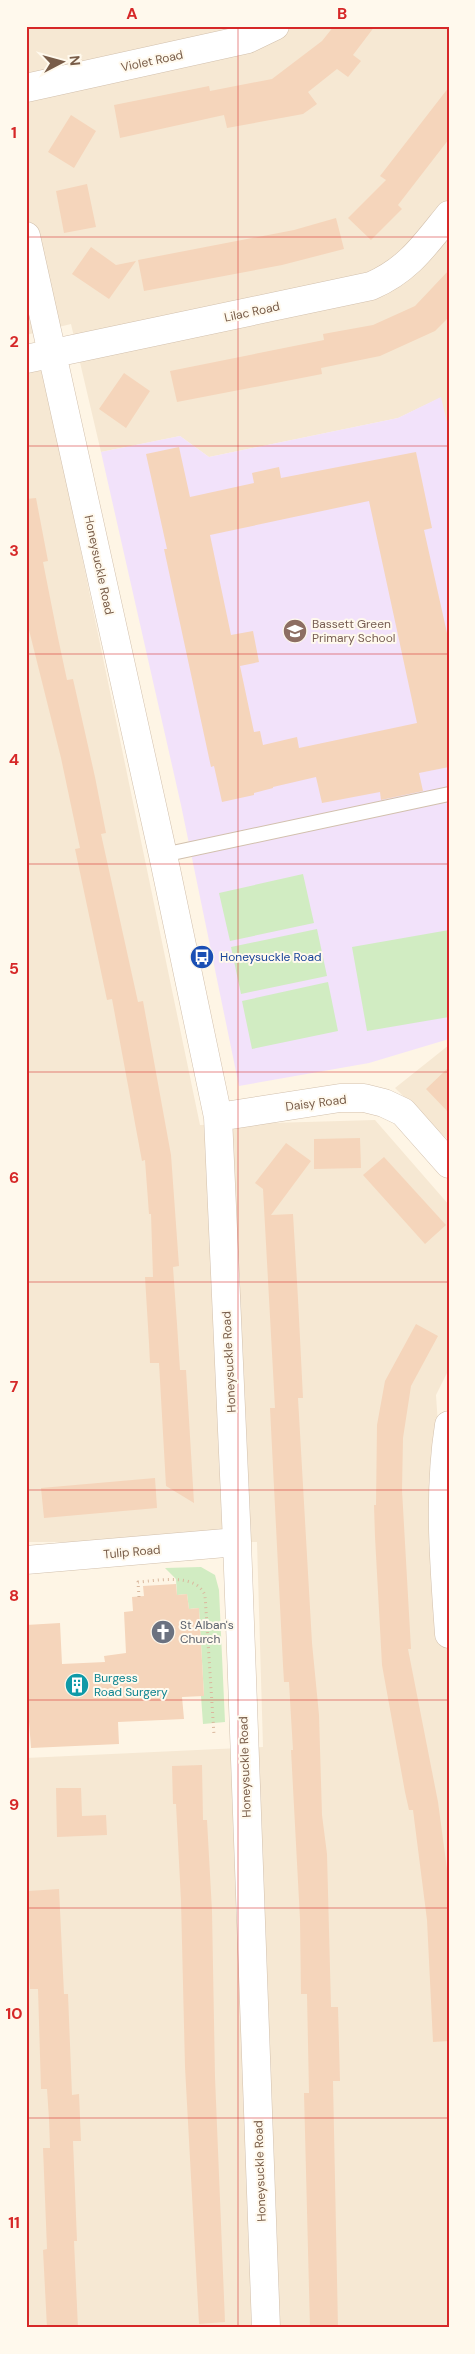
<svg xmlns="http://www.w3.org/2000/svg" width="475" height="2354" font-family="'DM Sans',sans-serif">
	<style>
		.residential { fill: #f6e8d3 }
		.education { fill: #f2e2fa }
		.green { fill: #d1ecc2 }
		.building { fill: #f5d5bb; fill-rule: evenodd }
		.lines { fill: none; stroke-linecap: round; stroke-linejoin: round }
		.lane-casing { stroke: #d2c0ad; stroke-width: 16 }
		.street-casing { stroke: #d2c0ad; stroke-width: 29 }
		.path { stroke: #dab89e; stroke-width: 3; stroke-dasharray: 1 4; stroke-linecap: butt }
		.lane { stroke: #fff; stroke-width: 14 }
		.street { stroke: #fff; stroke-width: 28 }
		.grid { fill: none; stroke: #d62828; stroke-width: 1; stroke-opacity: 0.55 }
		.labels { text-anchor: middle; dominant-baseline: central; stroke-width: 4; stroke-linejoin: round; paint-order: stroke }
		.street-label { font-size: 12px; fill: #785c48; stroke: #fff9ed }
		.education-label { font-size: 12px; fill: #785e54; stroke: #fff9ed; text-anchor: start }
		.transit-label { font-size: 12px; fill: #164399; stroke: #fff9ed; text-anchor: start }
		.worship-label { font-size: 12px; fill: #5b616d; stroke: #fff9ed; text-anchor: start }
		.culture-label { font-size: 12px; fill: #0d838f; stroke: #fff9ed; text-anchor: start }
		.neatline { fill: none; stroke: #d62828; stroke-width: 2 }
		.grid-label { font-size: 16px; text-anchor: middle; font-weight: bold; fill: #d62828 }
	</style>
	<rect width="100%" height="100%" fill="#fef5e5"/>
	<path class="residential" d="M26,26H449V431L440,398L398,418L209,457L180,436L101,452L71,324L26,335Z
		M43,369L200,1125L375,1120L449,1205V1369L436,1395L449,1588V2328H30L26,2273V1758L263,1747L257,1542H26V373Z
		M449,1045V1141L395,1088Z"/>
	<path class="education" d="M441,397L449,431V1039L369,1063L239,1086L181,805L101,452L180,436L209,457L398,418Z"/>
	<path class="green" d="M303,874L314,923L230,941L219,893Z
		M317,929L327,976L241,994L231,947Z
		M449,930V1017L367,1031L352,947Z
		M328,982L338,1031L252,1049L242,1001Z
		M201,1567L215,1575L219,1590L225,1722L203,1724L201,1696H204L199,1608L189,1609L187,1594L177,1595L176,1579L165,1568Z"/>
	<path class="building" d="M334,26H375L353,55L361,61L348,77L337,69L308,92L317,104L303,114L227,128L224,115L120,138L114,105L209,86L210,91L272,79L322,41Z
		M449,87V139L398,205L402,209L371,240L348,218L386,180L380,176Z
		M71,115L96,131L74,168L48,152Z
		M87,184L96,227L64,233L56,191Z
		M336,218L344,249L282,265L144,291L138,260L294,230Z
		M91,247L116,265L136,261L109,299L72,274Z
		M449,270V317L435,331L380,356L321,368L322,374L177,402L170,371L324,340L323,334L373,325L415,306Z
		M124,373L150,391L126,428L99,409Z
		M179,447L190,497L254,483L252,473L279,467L281,478L416,452L432,528L424,530L449,642V767L419,773L423,791L381,800L380,792L322,803L316,777L273,787V788L254,793V795L222,802L214,766L211,767L164,549H167L146,454ZM369,501L417,723L299,748L297,737L263,745L260,731L254,732L240,666L259,662L253,631L231,635L210,535Z
		M36,498L48,561L43,562L57,633L67,680L73,679L95,777L106,833L101,834L138,1002L143,1001L171,1155L179,1266L173,1267L177,1324L180,1370H186L194,1503L166,1486L159,1363H150L149,1343L145,1277H153L151,1214H149L145,1160L142,1161L112,999L107,1000L75,849L80,848L61,758L26,618V499Z
		M449,1067V1113L426,1089Z
		M360,1138L361,1168L314,1169V1139Z
		M286,1143L311,1161L271,1215L293,1214L298,1299L303,1398H298L312,1643L319,1715L322,1815L327,1854L331,2007H338L340,2081H333L338,2328H310L304,2093H309L307,1994H301L300,1919L291,1750H293L291,1717L289,1682H284L283,1665L270,1408H275L263,1189L255,1183Z
		M384,1157L446,1225L425,1244L363,1175Z
		M416,1324L438,1336L411,1386L403,1438L402,1490L411,1649H408L438,1802L449,1884V2041L433,2042L427,1920L413,1810H409L405,1792L382,1665L375,1537L374,1505H376L377,1425L385,1381Z
		M155,1478L157,1508L44,1518L41,1488Z
		M176,1584L177,1595L187,1594L189,1609L199,1608L204,1696L182,1697L184,1719L118,1722L119,1744L31,1748L28,1708L26,1709V1625L60,1623L62,1664L105,1662L104,1656L126,1653L124,1612L133,1611L132,1597L144,1596L143,1586Z
		M202,1765L203,1820H207L212,1911L215,2077L225,2322L199,2324L185,2067L181,1901L176,1804H173L172,1766Z
		M56,1788H81L82,1816L106,1815L107,1835L57,1837Z
		M59,1889L64,1994H68L72,2095L79,2094L81,2141H73L77,2241H74L78,2328H47L43,2250L47,2249L43,2148H50L49,2119L47,2089H41L38,1989H30L28,1943V1891Z"/>
	<g class="lines">
		<g class="lane-casing">
			<path id="lane" d="M163,855L449,794"/>
		</g>
		<g class="street-casing">
			<path id="street" d="M26,88L248,39L275,26
				M26,236L163,855L218,1117L237,1542L266,2328
				M26,359L371,286C408,270 424,246 449,215
				M218,1117L340,1098H364L384,1103L403,1112L449,1164
				M449,1425C438,1495 444,1564 449,1634
				M26,1560L237,1542"/>
		</g>
		<path class="path" d="M139,1597L138,1582C157,1581 195,1572 205,1595L214,1735"/>
		<use href="#lane" class="lane"/>
		<use href="#street" class="street"/>
	</g>
	<path class="grid" d="M238,26V2328M26,237H449M26,446H449M26,654H449M26,864H449M26,1072H449M26,1282H449M26,1490H449M26,1700H449M26,1908H449M26,2118H449"/>
	<defs>
		<g id="school-disc" transform="scale(1.25)"><circle r="9.5" fill="#8d6e63" stroke="#fff9ed"/><path d="M0-5L7-2L0 1L-7-2ZM-4 1L0 2.5L4 1V4Q0 6-4 4Z" fill="#fff"/></g>
		<g id="bus-disc" transform="scale(1.25)"><circle r="9.5" fill="#1a4fb4" stroke="#fff9ed"/><path d="M-5-6H5V4H4V6H2V4H-2V6H-4V4H-5ZM-3.5-4V0h7V-4ZM-3.5 1.2v1.5H-2V1.2ZM2 1.2v1.5H3.5V1.2Z" fill="#fff"/></g>
		<g id="church-disc" transform="scale(1.25)"><circle r="9.5" fill="#6b7280" stroke="#fff9ed"/><path d="M-1.2-6h2.4v3.5h3.3v2.4h-3.3V6h-2.4V-.1h-3.3v-2.4h3.3Z" fill="#fff"/></g>
		<g id="building-disc" transform="scale(1.25)"><circle r="9.5" fill="#0f9aa8" stroke="#fff9ed"/><path d="M-4-6H4V6H1V3H-1V6H-4ZM-2.5-4.3h1.7v1.8h-1.7ZM.8-4.3h1.7v1.8H.8ZM-2.5-1h1.7V.8h-1.7ZM.8-1h1.7V.8H.8Z" fill="#fff"/></g>
	</defs>
	<g fill-rule="evenodd">
		<use href="#school-disc" x="295" y="631"/>
		<use href="#bus-disc" x="202" y="957"/>
		<use href="#church-disc" x="163" y="1632"/>
		<use href="#building-disc" x="77" y="1685"/>
	</g>
	<g class="labels">
		<g class="street-label">
			<text transform="translate(152 61) rotate(-12)">Violet Road</text>
			<text transform="translate(252 312) rotate(-12)">Lilac Road</text>
			<text transform="translate(99 565) rotate(78)">Honeysuckle Road</text>
			<text transform="translate(316 1103) rotate(-7)">Daisy Road</text>
			<text transform="translate(229 1362) rotate(-93)">Honeysuckle Road</text>
			<text transform="translate(132 1552) rotate(-5)">Tulip Road</text>
			<text transform="translate(245 1767) rotate(-92)">Honeysuckle Road</text>
			<text transform="translate(260 2171) rotate(-92)">Honeysuckle Road</text>
		</g>
		<g class="education-label">
			<text x="312" y="624">Bassett Green<tspan x="312" dy="14">Primary School</tspan></text>
		</g>
		<g class="transit-label">
			<text x="220" y="957">Honeysuckle Road</text>
		</g>
		<g class="worship-label">
			<text x="180" y="1625">St Alban's<tspan x="180" dy="14">Church</tspan></text>
		</g>
		<g class="culture-label">
			<text x="94" y="1678">Burgess<tspan x="94" dy="14">Road Surgery</tspan></text>
		</g>
	</g>
	<rect width="475" height="2354" fill="none" stroke="#fff9ed" stroke-width="55"/>
	<g transform="translate(62 62) rotate(84)" stroke="#fff9ed" stroke-width="4" paint-order="stroke">
	<path d="M0-4L9 19L0 12L-9 19Z" fill="#785c48"/>
	<text y="-8" font-size="14" font-weight="bold" text-anchor="middle" fill="#785c48">N</text>
	</g>
	<rect x="28" y="28" width="420" height="2298" class="neatline"/>
	<g class="grid-label">
		<text x="132" y="19">A</text>
		<text x="342" y="19">B</text>
		<text x="14" y="138">1</text>
		<text x="14" y="347">2</text>
		<text x="14" y="556">3</text>
		<text x="14" y="765">4</text>
		<text x="14" y="974">5</text>
		<text x="14" y="1183">6</text>
		<text x="14" y="1392">7</text>
		<text x="14" y="1601">8</text>
		<text x="14" y="1810">9</text>
		<text x="14" y="2019">10</text>
		<text x="14" y="2228">11</text>
	</g>
</svg>
